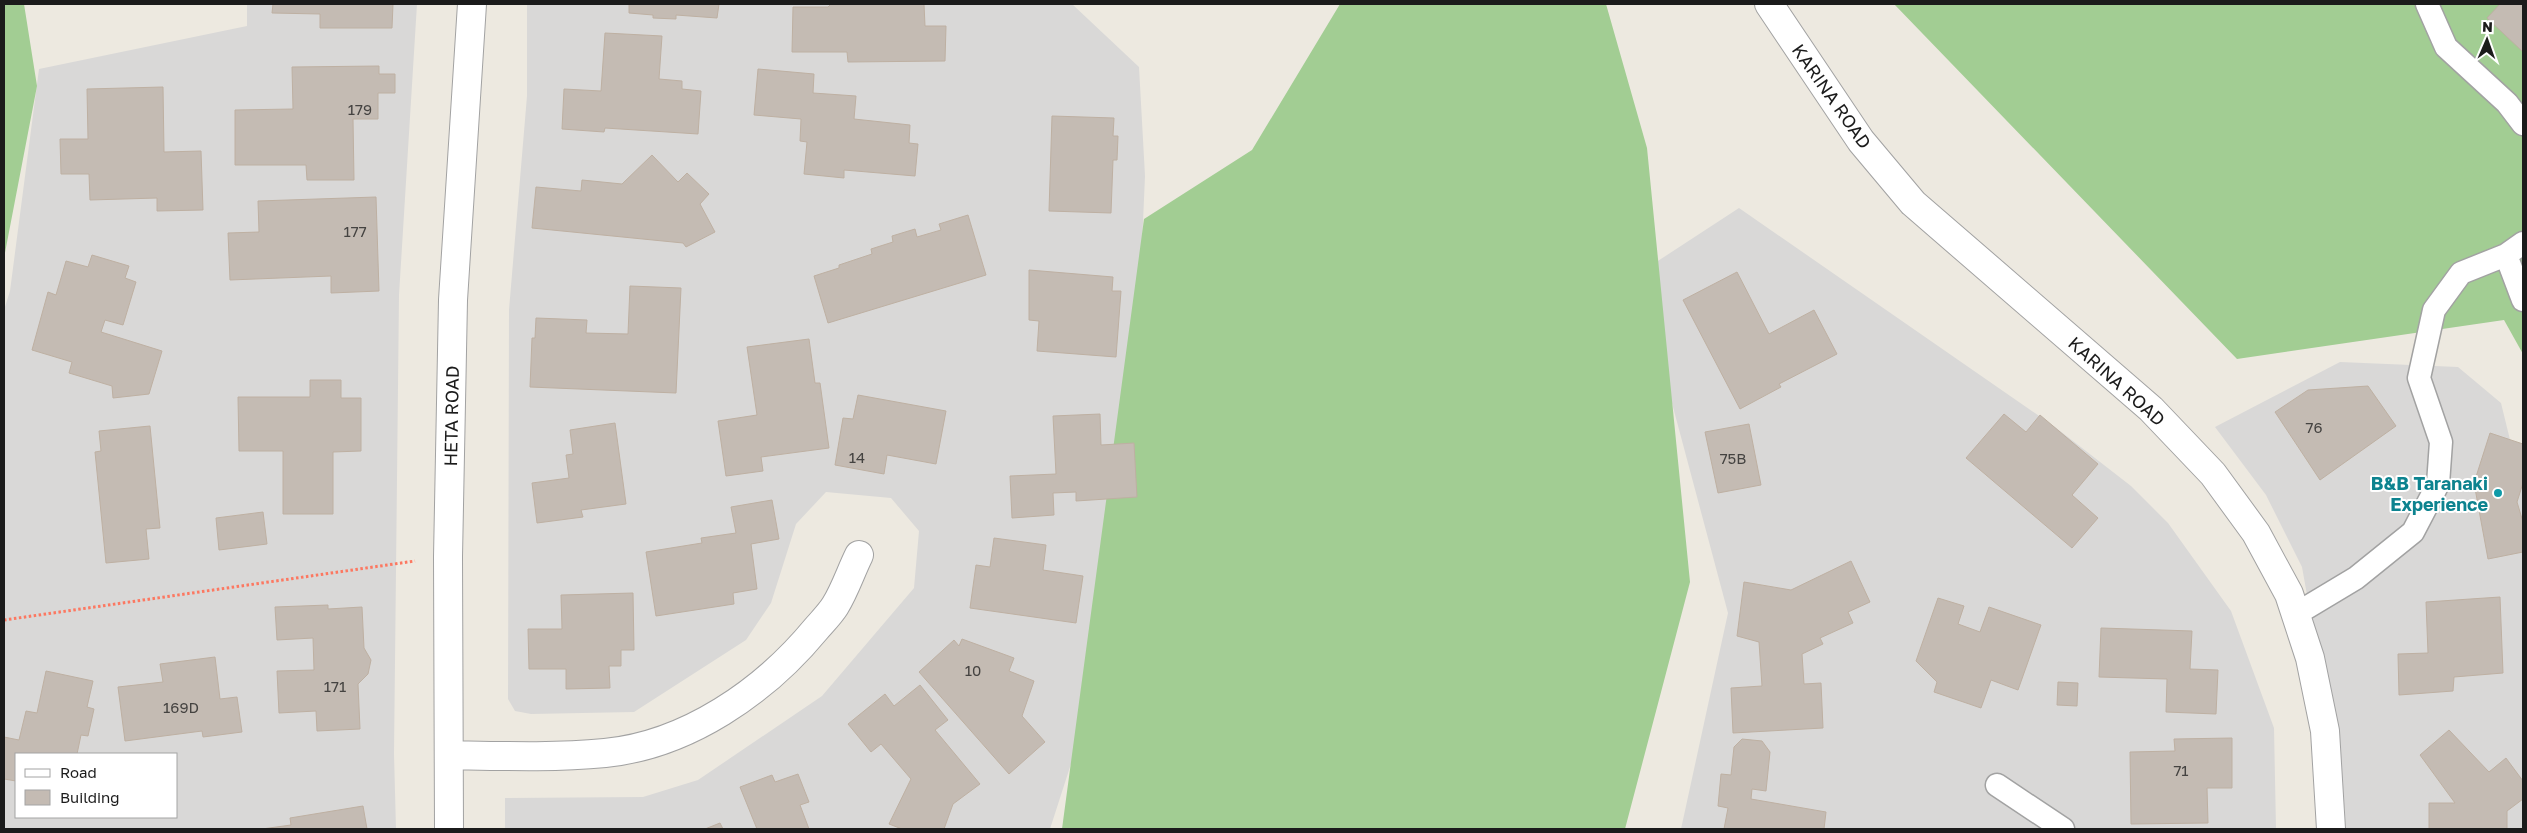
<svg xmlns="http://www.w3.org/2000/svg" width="2527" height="833" font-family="'Golos Text',sans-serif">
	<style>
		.residential { fill: #d9d8d7; fill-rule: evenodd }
		.forest { fill: #a2cd93 }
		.building { fill: #c4bbb3; stroke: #beb0a2 }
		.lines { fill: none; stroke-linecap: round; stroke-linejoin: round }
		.service-casing { stroke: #a2a2a2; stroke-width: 25 }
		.minor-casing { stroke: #a2a2a2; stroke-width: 30 }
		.path { stroke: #fc7861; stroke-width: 3; stroke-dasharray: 2.5 2.5; stroke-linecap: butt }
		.service { stroke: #fff; stroke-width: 22 }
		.minor { stroke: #fff; stroke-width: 28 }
		.culture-dot { fill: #0f9aa8; stroke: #fff; stroke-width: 2 }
		.labels { text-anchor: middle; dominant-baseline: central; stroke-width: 4; stroke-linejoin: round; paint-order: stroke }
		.number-label { font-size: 15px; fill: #454341 }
		.street-label { font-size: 18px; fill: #1b1b1b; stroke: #fff }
		.culture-label { font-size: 18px; font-weight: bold; fill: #0d838f; stroke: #fff; text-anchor: end }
	</style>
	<rect width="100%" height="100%" fill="#ede9e0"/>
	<path class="residential" d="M247,4H417L399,295L394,754L396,829H4V310L10,291L39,69L247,26ZM16,754H176V817H16Z
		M527,4H1072L1139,67L1145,176L1127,590L1050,829H505V798L643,797L698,780L822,696L914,588L919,531L891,498L826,492L796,524L771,603L746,640L634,712L531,714L515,711L508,699L509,310L527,96Z
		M1739,208L2055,427L2131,486L2168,523L2231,611L2274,728L2276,829H1681L1728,613L1657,347L1641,272Z
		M2340,362L2458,367L2501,403L2523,493V829H2345V811L2328,712L2302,567L2266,495L2215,427Z"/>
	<path class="forest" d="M4,4H24L37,86L4,258Z
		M1340,4H1606L1647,148L1690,582L1625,829H1062L1144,219L1252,150Z
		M1894,4H2523V354L2504,320L2237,359Z"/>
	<path class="building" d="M273,4H393L392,28H320V14L272,13Z
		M629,4H719L717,18L676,15V19L653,18V15L629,13Z
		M831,4H924L925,26H946L945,61L848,62L847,52H792L793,7H828Z
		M2500,4H2523V52L2487,18Z
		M605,33L662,36L659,79L682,81V89L701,91L698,134L605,128L604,132L562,129L564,89L601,91Z
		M379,66V74H395V93H378V119H353L354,180H307L306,165H235V110L293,109L292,67Z
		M758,69L814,74L813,93L856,96L854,119L910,125L909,143L918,144L915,176L844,170V178L804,174L807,142L800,141L801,119L754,115Z
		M163,87L164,152L201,151L203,210L157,211V198L90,200L89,174H61L60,139H88L87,89Z
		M1052,116L1114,118L1113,136H1118L1117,160H1113L1111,213L1049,211Z
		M652,155L678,182L687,173L709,194L700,204L715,232L686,247L683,243L532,228L536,187L581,191L582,180L622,184Z
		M376,197L379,291L331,293V276L230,280L228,233L259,232L258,201Z
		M968,215L986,275L828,323L814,276L839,268V265L872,254L871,249L893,242L892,236L915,229L917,237L941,230L939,224Z
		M92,255L129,266L125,278L136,282L123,325L105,320L101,332L162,351L149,394L113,398L112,386L69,373L72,362L32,350L48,292L56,295L66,261L88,267Z
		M1029,270L1113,277L1112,291H1121L1116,357L1037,351L1039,321L1029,320Z
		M1737,272L1769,334L1814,310L1837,354L1779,384L1781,387L1740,409L1683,300Z
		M630,286L681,288L676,393L530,387L532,338H535L536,318L587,320L586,333L628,334Z
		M809,339L815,383H820L829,448L761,457L763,471L726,476L718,421L757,415L747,347Z
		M310,380H341V398H361V451L333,452V514H283V451H239L238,397H310Z
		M2368,386L2396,426L2320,480L2275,412L2308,390Z
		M858,395L946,411L936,464L887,455L884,474L835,465L843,418L853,419Z
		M1100,414L1101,445L1134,443L1137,497L1076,501V492L1053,493L1054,515L1012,518L1010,476L1056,474L1053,416Z
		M2004,414L2026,432L2040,415L2098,464L2072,495L2098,518L2072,548L1966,458Z
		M615,423L626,504L581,510L583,517L537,523L532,483L569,478L566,455L573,454L570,430Z
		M1749,424L1761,485L1718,493L1705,432Z
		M150,426L160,528L146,529L149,559L106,563L95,452L101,451L99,431Z
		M2490,433L2523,444V483L2517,502L2523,522V552L2488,559L2474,483Z
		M772,500L779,539L751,544L757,589L733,593L734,604L656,616L646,552L702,543L701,538L736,533L731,507Z
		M263,512L267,544L219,550L216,518Z
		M994,538L1046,545L1043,570L1083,576L1076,623L970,608L976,565L990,567Z
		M1851,561L1870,602L1848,612L1853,623L1820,638L1823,644L1802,654L1804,684L1821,683L1823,728L1733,733L1731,688L1762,686L1759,642L1737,636L1744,582L1791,590Z
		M633,593L634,650H621V666H609L610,688L566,689V669H529L528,629H562L561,595Z
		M2500,597L2503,673L2454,677L2453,691L2399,695L2398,654L2428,653L2426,602Z
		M1938,598L1964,606L1958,624L1980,632L1989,607L2041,625L2018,690L1991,680L1981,708L1934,692L1937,682L1916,661Z
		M328,605V609L362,607L364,648L371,660L368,674L358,684L360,729L317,731L316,711L279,713L277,671L314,670L313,638L277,640L275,607Z
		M2101,628L2192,631L2190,669L2218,670L2216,714L2166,712L2167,679L2099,677Z
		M962,639L1014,658L1009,671L1034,681L1022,716L1045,742L1009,774L919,672L954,640L959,646Z
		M215,657L220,699L237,697L242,732L203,737L202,731L125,741L118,687L163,682L160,664Z
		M46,671L93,681L87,707L94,709L88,736L81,735L77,754H16V781L4,779V737L19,740L26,711L37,713Z
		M2058,682L2078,683L2077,706L2057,705Z
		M920,685L948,720L935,730L980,784L953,804L944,829H902L889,824L911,779L881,744L871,752L848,724L885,694L894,706Z
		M2449,730L2489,772L2506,758L2523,781V799L2507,811V829H2429V803H2455L2420,755Z
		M2232,738V788H2207L2208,823L2131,824L2130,752L2175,751L2174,739Z
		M1742,739L1762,741L1770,752L1766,791L1752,789L1751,799L1826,812L1824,829H1724L1728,808L1718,806L1721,774L1731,775L1734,747Z
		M798,774L809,802L800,805L809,829H757L740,787L772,775L775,782Z
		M363,806L367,829H262L291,825L290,818Z
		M720,823L723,829H705Z"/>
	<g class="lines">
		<g class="service-casing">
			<path id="service" d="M2427,4L2446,47L2507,103L2523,124
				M2506,255L2523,243
				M2296,614L2356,578L2413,532L2438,484L2441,442L2419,378L2434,310L2461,273L2506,255L2523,300
				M1997,785L2063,829"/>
		</g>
		<g class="minor-casing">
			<path id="minor" d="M1769,4L1861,141L1913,203L2151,409L2213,474L2256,533L2289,594L2310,658L2325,731L2331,829
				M449,755C501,756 553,758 605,753C687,745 764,692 816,629C822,622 830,614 835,606C845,590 851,571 859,555
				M449,829L448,557L453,300L472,4"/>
		</g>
		<path class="path" d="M4,620L415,561"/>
		<use href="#service" class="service"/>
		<use href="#minor" class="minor"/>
	</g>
	<circle class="culture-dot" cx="2498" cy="493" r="5"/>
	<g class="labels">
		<g class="number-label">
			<text x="360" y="109">179</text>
			<text x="355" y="231">177</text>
			<text x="2314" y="427">76</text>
			<text x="857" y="457">14</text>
			<text x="1733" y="458">75B</text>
			<text x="973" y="670">10</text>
			<text x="335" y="686">171</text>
			<text x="181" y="707">169D</text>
			<text x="2181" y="770">71</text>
		</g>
		<g class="street-label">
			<text transform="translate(1832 96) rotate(55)">KARINA ROAD</text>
			<text transform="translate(2117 381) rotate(42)">KARINA ROAD</text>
			<text transform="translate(451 416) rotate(-89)">HETA ROAD</text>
		</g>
		<g class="culture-label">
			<text x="2488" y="483">B&amp;B Taranaki<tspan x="2488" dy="21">Experience</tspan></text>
		</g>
	</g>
	<rect width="2527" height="833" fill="none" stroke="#1b1b1b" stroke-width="10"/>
	<rect x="15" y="753" width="162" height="65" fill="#ffffff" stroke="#a4a4a4"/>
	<rect x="25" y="769" width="25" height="8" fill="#ffffff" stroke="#a4a4a4"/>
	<text x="60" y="778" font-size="15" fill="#1b1b1b">Road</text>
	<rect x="25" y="790" width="25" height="15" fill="#c4bbb3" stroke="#a4a4a4"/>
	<text x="60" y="803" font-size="15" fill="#1b1b1b">Building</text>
	<g transform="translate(2487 40) rotate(2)" stroke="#ffffff" stroke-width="4" paint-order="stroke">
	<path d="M0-4L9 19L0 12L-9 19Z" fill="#1b1b1b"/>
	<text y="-8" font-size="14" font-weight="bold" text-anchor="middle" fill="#1b1b1b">N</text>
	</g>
</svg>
